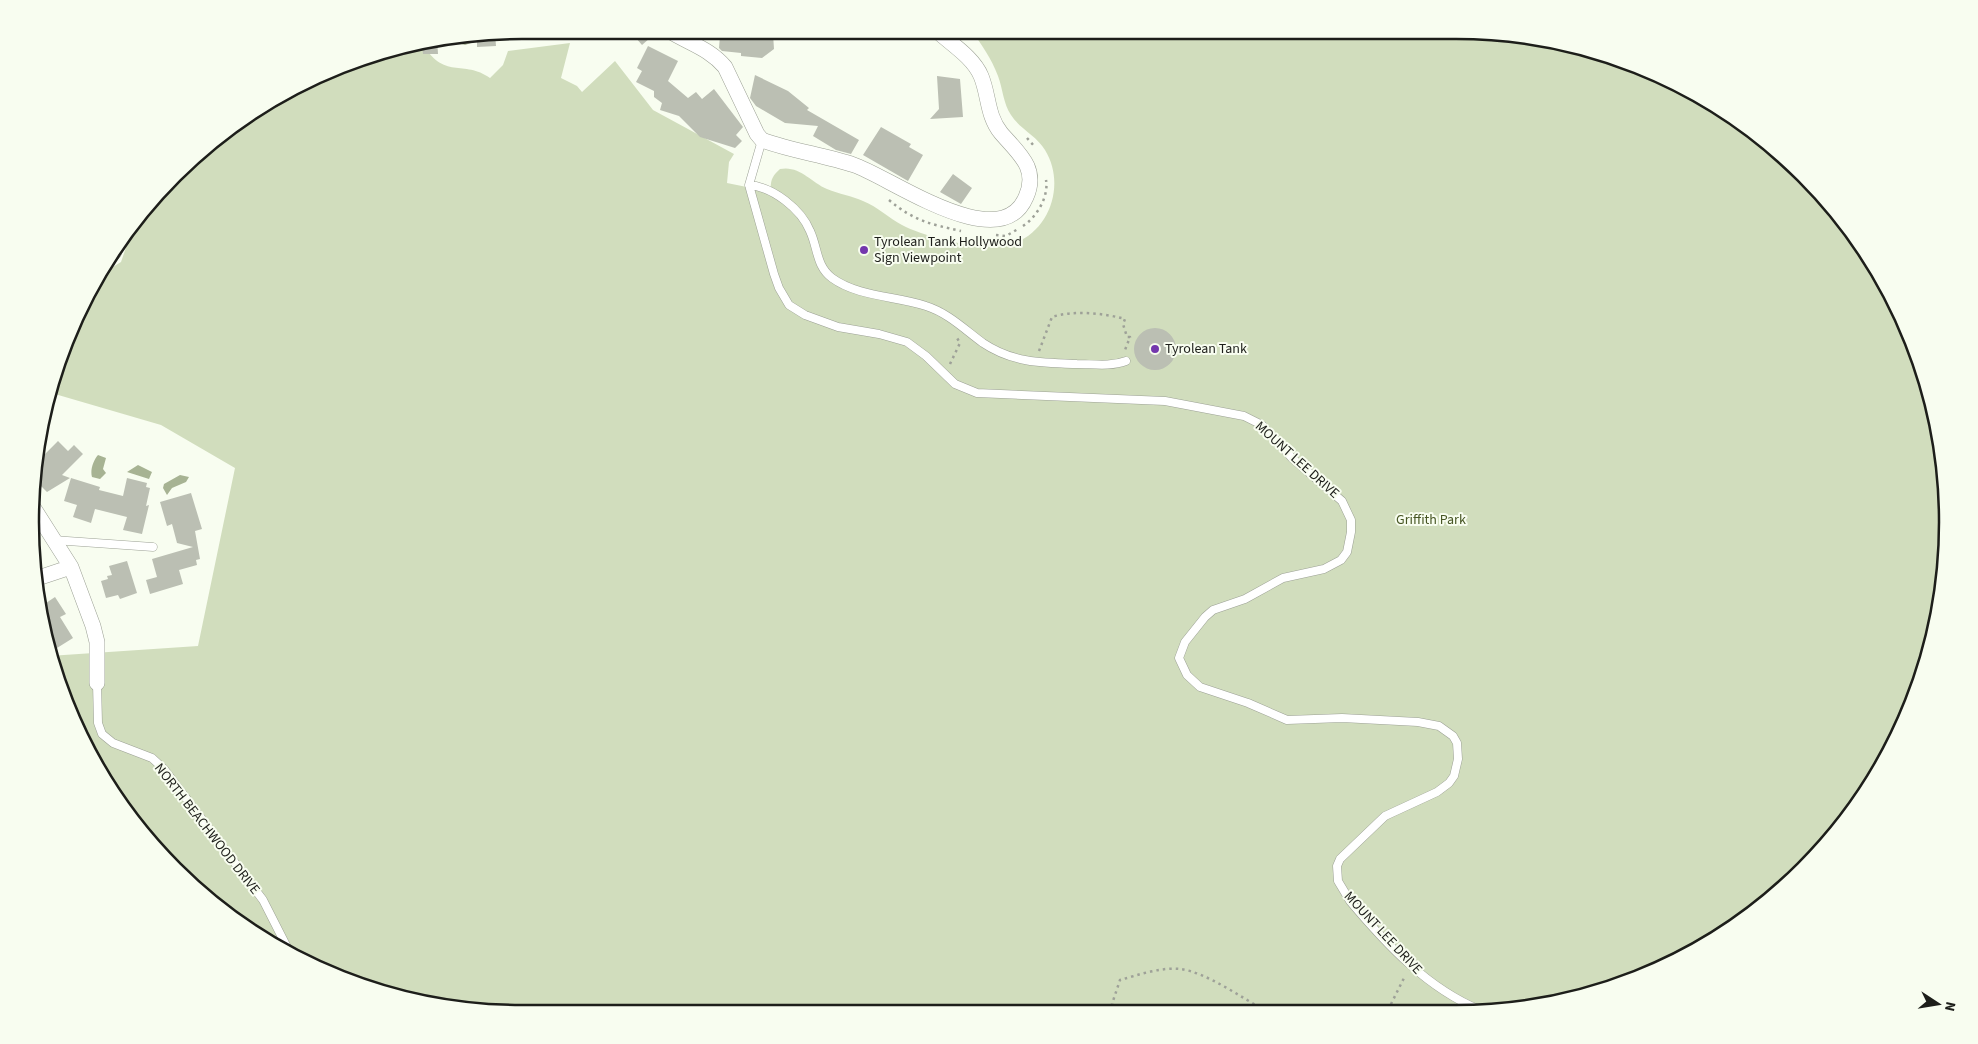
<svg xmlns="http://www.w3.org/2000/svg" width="1978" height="1044" font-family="'Source Sans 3',sans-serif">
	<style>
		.green { fill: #d1ddbd }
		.water { fill: #a7b393 }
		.building { fill: #bbbfb3 }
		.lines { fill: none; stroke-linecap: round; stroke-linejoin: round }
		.service-casing { stroke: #9ca195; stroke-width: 9 }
		.minor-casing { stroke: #9ca195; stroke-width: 16 }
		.path { stroke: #9ea198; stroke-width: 2.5; stroke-dasharray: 2.5 4; stroke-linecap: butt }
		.service { stroke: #fff; stroke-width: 8 }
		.minor { stroke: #fff; stroke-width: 15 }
		.poi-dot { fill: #7437ad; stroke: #f8fdf0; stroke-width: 2 }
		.labels { text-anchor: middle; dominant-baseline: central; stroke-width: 4; stroke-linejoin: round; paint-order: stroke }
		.poi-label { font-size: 14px; fill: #1d1e1a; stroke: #f8fdf0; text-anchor: start }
		.street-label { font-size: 14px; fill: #1d1e1a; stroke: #f8fdf0 }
		.park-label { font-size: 14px; fill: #475624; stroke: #f8fdf0 }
		.rim { fill: none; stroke: #1d1e1a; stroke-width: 2.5 }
	</style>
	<rect width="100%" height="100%" fill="#f8fdf0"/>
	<path class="green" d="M971,30L1488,31L1584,47L1674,81L1756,132L1826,198L1882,276L1922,364L1944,458L1947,554L1931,650L1897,740L1826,846L1755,912L1644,977L1520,1010L490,1013L395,997L304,963L223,912L152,847L113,795L68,711L49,656L198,646L235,468L161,425L48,392L68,333L98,276L121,262L130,236L129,228L152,197L222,132L276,96L343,66L357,67L422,42C443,81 464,59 490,78L503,65L508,51L570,43L561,78L577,86L582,92L615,61L653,110L734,154L729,162L727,183L771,192C770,181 772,176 780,169C799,165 811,182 827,189C839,194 852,196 863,201C878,207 889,218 902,225C927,238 986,253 1012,244C1050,232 1066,184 1045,150C1037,136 1020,129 1011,115C1003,103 1003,89 998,76C991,58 982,45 971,30Z"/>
	<path class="water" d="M477,34V41L465,45L458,43L455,37Z
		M98,455L106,458L103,469L106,473L100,479L92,477C90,470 93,461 98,455Z
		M138,465L152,472L149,479L127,472Z
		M180,475L189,477L186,482L172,488L167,495L163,488L164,484Z"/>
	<path class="building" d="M629,30H659L642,45Z
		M495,33L496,46L477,47V34Z
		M773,34L774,49L762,58L741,56V53L722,51L719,48L720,36L765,37Z
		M437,38L438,54H423L422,40Z
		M648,46L678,61L668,81L688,98L696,92L702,99L714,89L743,127L736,135L742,141L735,148L700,137L679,116L660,110L662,103L654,97V91L636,82L642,71L637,68Z
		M755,75L788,91L809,108L807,110L859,140L851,154L836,150L813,136L818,126L785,123L756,106L750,98Z
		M937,76L960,79L963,117L930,119L939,109Z
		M881,127L911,144L909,147L923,155L908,181L863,155Z
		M953,174L972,188L961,204L940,192Z
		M1134 349a21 21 0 1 1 42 0a21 21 0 1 1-42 0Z
		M58,441L68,451L74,445L83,454L62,475L70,478L47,492L33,478L37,451L43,456Z
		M71,478L100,487L99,490L123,496L127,478L147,483L146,487L150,488L146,506L149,505L142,534L123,530L127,517L95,509L91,523L73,517L77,505L64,501Z
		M191,493L202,529L195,531L200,559L196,560L197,565L179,570L183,584L150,594L146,580L157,577L152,559L193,547L177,543L172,524L167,526L160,502Z
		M127,561L137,593L120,599L118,595L106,598L101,581L108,579L107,576L112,575L109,566Z
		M55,597L66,614L60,617L73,638L57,648L42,622L40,610L44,607L43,605Z"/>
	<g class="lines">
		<g class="service-casing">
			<path id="service" d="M762,140L749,185L774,274L779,288L789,305L805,315L838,327L879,334L907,342L926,356L955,384L977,393L1165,401L1244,416L1262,425L1292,458L1342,501L1351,520V532L1347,552L1341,560L1324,569L1283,578L1245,599L1213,610L1205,617L1185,642L1179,658L1187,675L1200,687L1248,703L1287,720L1342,718L1418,722L1439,726L1453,736L1457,743L1458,759L1454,776L1449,783L1437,792L1385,816L1340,859L1337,866L1338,881L1350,901C1387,945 1427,988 1480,1010
				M749,185C773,187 801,209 810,231C818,248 816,266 832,278C858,297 897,296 926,306C948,313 964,329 983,343C1013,363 1042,363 1077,364C1093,364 1110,367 1126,361
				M53,540L153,547
				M97,683L98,723L102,734L113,743L152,758L164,769L263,900L291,955"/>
		</g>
		<g class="minor-casing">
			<path id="minor" d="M668,30C688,43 709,48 725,67L757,134L762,140C792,151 824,155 854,165C890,177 1000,258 1026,197C1039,168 1018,153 1001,133C987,116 989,95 981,76C973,57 951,44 936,30
				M110,255L114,252L117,244
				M31,504L71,567L93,626L97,642V683
				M35,579L71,567"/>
		</g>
		<path class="path" d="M1027,138L1035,147
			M889,200C914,221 930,224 961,231
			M1023,226C1037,217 1049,196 1046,180
			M996,235L1006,236L1018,229
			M1039,351L1052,317C1073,310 1103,313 1125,319L1123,324L1127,337H1130L1125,350
			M950,364L960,343L957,338
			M1388,1010L1405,976
			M1117,1011L1112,1004L1120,980C1138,975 1160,967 1180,969C1206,972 1242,998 1266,1011"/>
		<use href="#service" class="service"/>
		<use href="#minor" class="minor"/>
	</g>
	<g class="poi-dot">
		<circle cx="864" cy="250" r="5"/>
		<circle cx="1155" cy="349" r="5"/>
	</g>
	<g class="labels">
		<g class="poi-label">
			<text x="874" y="242">Tyrolean Tank Hollywood<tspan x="874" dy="16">Sign Viewpoint</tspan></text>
			<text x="1165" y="349">Tyrolean Tank</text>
		</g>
		<g class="street-label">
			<text transform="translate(1297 460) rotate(42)">MOUNT LEE DRIVE</text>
			<text transform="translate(207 829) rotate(52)">NORTH BEACHWOOD DRIVE</text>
			<text transform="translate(1383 933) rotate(47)">MOUNT LEE DRIVE</text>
		</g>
		<g class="park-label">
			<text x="1431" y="520">Griffith Park</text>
		</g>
	</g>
	<path d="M0 0H1978V1044H0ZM522 39H1456A483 483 0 0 1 1939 522V522A483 483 0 0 1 1456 1005H522A483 483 0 0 1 39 522V522A483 483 0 0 1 522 39Z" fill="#f8fdf0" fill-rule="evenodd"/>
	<path class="rim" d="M522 39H1456A483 483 0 0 1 1939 522V522A483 483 0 0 1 1456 1005H522A483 483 0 0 1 39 522V522A483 483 0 0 1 522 39Z"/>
	<g transform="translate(1938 1004) rotate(102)" stroke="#f8fdf0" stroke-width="4" paint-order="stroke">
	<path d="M0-4L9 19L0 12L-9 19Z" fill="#1d1e1a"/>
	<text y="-8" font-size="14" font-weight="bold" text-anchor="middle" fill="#1d1e1a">N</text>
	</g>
</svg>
